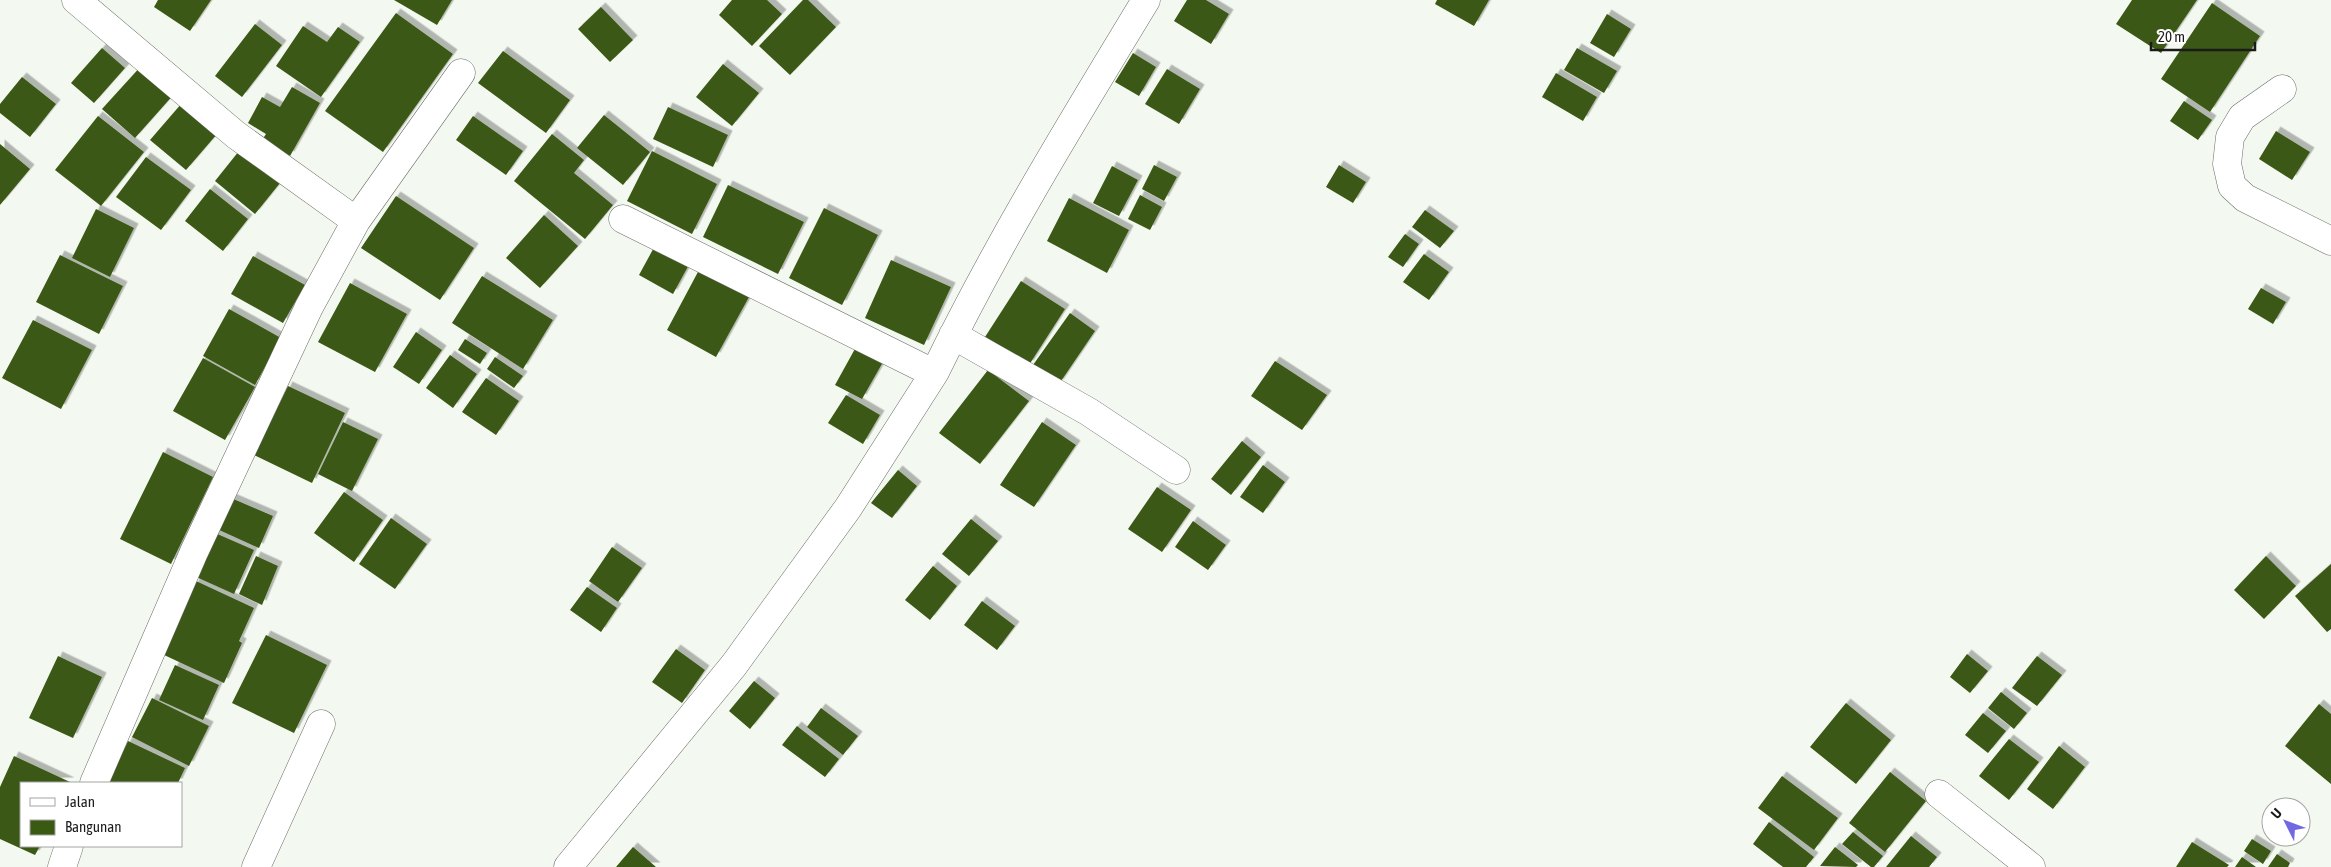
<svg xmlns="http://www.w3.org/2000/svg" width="2331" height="867" font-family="'Asap Condensed',sans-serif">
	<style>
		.building { fill: #3a5913; filter: url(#shadow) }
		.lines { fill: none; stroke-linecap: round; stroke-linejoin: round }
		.street-casing { stroke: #6a6e68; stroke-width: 29 }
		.street { stroke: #fff; stroke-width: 28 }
	</style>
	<defs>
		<filter id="shadow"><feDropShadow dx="4.5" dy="-4.5" stdDeviation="0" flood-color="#0004"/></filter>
	</defs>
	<rect width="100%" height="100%" fill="#f3f8f0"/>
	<path class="building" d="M158,0H211L190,31L154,7Z
		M394,0H452L437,25Z
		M732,0H767L782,14L752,46L719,15Z
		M803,0H808L836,27L790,75L759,46Z
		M1187,0H1206L1229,14L1211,44L1174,21Z
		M1437,0H1489L1474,26L1435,4Z
		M2132,0H2197L2161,53L2116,24Z
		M2212,3L2260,36L2210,112L2161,79Z
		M601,7L633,40L610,62L578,29Z
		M396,13L453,54L383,152L325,111Z
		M1607,14L1631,29L1614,57L1590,43Z
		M255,24L282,45L242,97L215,76Z
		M303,26L327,42L338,27L360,42L321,97L276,66Z
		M102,48L125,68L94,103L71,83Z
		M1577,48L1617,71L1604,93L1564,70Z
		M503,51L570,100L546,133L478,83Z
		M1133,53L1156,67L1139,96L1115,82Z
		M143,64L175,93L135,138L102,109Z
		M723,64L759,93L732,126L696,97Z
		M1167,69L1200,89L1179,124L1145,104Z
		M1556,73L1597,97L1583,121L1542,97Z
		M22,77L56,104L30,137L0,113V104Z
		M292,87L320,103L290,156L262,140L266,134L248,123L262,97L280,107Z
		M2184,101L2212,120L2198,140L2170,121Z
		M182,103L217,134L186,170L150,140Z
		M668,107L728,135L713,167L653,139Z
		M604,115L650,152L623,185L577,148Z
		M98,116L144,152L101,206L55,170Z
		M473,116L523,151L506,175L456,140Z
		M2276,131L2310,152L2292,180L2259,159Z
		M552,134L584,160L574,173L613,205L585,239L514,181Z
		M0,144L30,169L0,205Z
		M239,151L280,183L255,214L215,181Z
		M652,151L717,184L692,234L627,201Z
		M146,157L191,190L161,230L116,197Z
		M1154,165L1177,177L1164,201L1142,189Z
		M1339,165L1366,182L1353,203L1326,187Z
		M1112,166L1138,180L1119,216L1093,203Z
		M728,185L804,222L778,274L703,237Z
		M210,189L248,219L223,251L185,221Z
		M1140,195L1162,207L1150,230L1128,219Z
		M396,196L474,248L440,300L361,248Z
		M1069,198L1129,230L1107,273L1047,241Z
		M824,208L878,235L842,305L789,278Z
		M96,209L134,228L110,277L72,258Z
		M1425,210L1454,231L1440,248L1412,227Z
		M544,215L578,246L540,288L506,258Z
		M1405,234L1419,244L1403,267L1388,257Z
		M657,242L691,261L673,294L639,275Z
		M1424,254L1449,272L1429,300L1403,282Z
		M60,255L123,286L99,334L36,302Z
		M253,256L305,285L283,323L231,294Z
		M891,260L951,287L924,345L865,318Z
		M699,270L749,297L716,357L667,330Z
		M482,276L553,320L523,369L452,323Z
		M1021,281L1065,309L1029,365L985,337Z
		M350,283L407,314L375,372L318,342Z
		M2261,288L2286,302L2273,324L2248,309Z
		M229,309L281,338L255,385L203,356Z
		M1070,313L1095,331L1059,384L1033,365Z
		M33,320L92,350L61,409L2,378Z
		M416,332L442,350L419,384L393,367Z
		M465,339L487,353L480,364L458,350Z
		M856,347L883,362L862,399L835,385Z
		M450,355L477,374L453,408L426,388Z
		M495,357L523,376L514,388L487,369Z
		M203,358L255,387L225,440L173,411Z
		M1275,361L1327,395L1302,430L1251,396Z
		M988,370L1029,401L980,464L939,433Z
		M486,378L519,401L496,435L462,412Z
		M288,386L345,413L312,483L254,455Z
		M846,395L880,415L863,444L828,423Z
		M343,422L378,439L352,491L318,474Z
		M1042,422L1076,445L1034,507L1000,485Z
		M1242,441L1261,457L1231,495L1211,479Z
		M163,452L213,477L171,564L120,539Z
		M1263,465L1285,482L1263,513L1240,497Z
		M898,470L917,486L892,518L871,503Z
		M1157,487L1191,510L1162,552L1128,529Z
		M344,492L383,520L354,562L314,533Z
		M231,498L273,516L259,548L217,529Z
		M391,518L427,544L395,589L359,564Z
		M971,519L998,541L969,576L942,554Z
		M1193,521L1226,545L1208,570L1175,547Z
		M215,533L254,550L234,594L194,576Z
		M612,547L642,568L618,602L589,581Z
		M256,556L278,566L262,605L239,594Z
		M2266,556L2296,586L2264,619L2234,590Z
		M2331,564V629L2327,632L2295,596Z
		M933,566L957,586L930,620L905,600Z
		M196,581L254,608L239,641L242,643L224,683L162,654Z
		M587,587L617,608L601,632L570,610Z
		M982,601L1015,626L997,650L964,625Z
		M266,635L327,665L294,733L232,703Z
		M676,649L705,670L682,703L652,682Z
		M1967,654L1988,671L1970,693L1950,677Z
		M58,656L102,677L73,738L29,718Z
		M2037,656L2062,675L2037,706L2012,688Z
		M175,665L219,685L203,720L159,700Z
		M754,681L775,698L750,729L729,711Z
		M2001,692L2027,713L2014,729L1988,708Z
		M152,698L209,726L189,766L132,737Z
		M1846,703L1891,740L1856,784L1810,747Z
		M2319,704L2331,714V784L2285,746Z
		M821,708L858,736L843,755L807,727Z
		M1983,713L2006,731L1988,753L1965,735Z
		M797,726L839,759L825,777L782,745Z
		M2009,739L2039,762L2009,800L1979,776Z
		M128,741L185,768L178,783H108Z
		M2059,746L2085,767L2053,809L2027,789Z
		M14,756L70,782L21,783V846H40L35,855L0,839V787Z
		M1890,772L1926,801L1885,852L1849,823Z
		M1782,776L1838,818L1814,850L1758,808Z
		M1769,822L1814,857L1806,867H1783L1753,844Z
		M1853,832L1883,856L1874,867H1871L1842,844Z
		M1911,836L1937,857L1929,867H1886Z
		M2252,839L2271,851L2263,864L2244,851Z
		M2192,842L2229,865L2227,867H2176Z
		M633,847L656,867H616Z
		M1835,847L1858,865L1856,867L1820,866Z
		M2277,854L2290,863L2288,867H2268Z
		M2242,857L2256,867H2235Z"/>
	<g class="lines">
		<g class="street-casing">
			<path id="street" d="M76,0L236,135L356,221
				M2282,89L2242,117L2230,137L2227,164L2232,186L2245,198L2331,241
				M623,219L923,368L935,372C997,244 1072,122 1146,0
				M953,335L1089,412L1176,470
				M94,783L194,552L309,307L356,221L461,73
				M1939,794L2031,867
				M62,867L69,846
				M256,867L321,724
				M568,867L734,665L848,508L935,372"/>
		</g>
		<use href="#street" class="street"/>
	</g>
	<rect x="20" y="782" width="162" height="65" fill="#ffffff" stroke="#a4a4a3"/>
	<rect x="30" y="798" width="25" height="8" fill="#ffffff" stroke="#a4a4a3"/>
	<text x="65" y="807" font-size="15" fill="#1b1c1a">Jalan</text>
	<rect x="30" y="820" width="25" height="15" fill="#3a5913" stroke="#a4a4a3"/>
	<text x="65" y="832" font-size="15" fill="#1b1c1a">Bangunan</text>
	<g transform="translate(2286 822) rotate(312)"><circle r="24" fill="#ffffff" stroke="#a4a4a3"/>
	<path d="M0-4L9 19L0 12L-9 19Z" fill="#7268e3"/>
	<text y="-8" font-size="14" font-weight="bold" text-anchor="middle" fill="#1b1c1a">U</text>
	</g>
	<path d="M2151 42v8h104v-8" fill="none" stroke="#1b1c1a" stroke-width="2.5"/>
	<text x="2158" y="42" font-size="15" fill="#1b1c1a" stroke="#ffffff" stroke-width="4" paint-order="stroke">20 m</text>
</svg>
